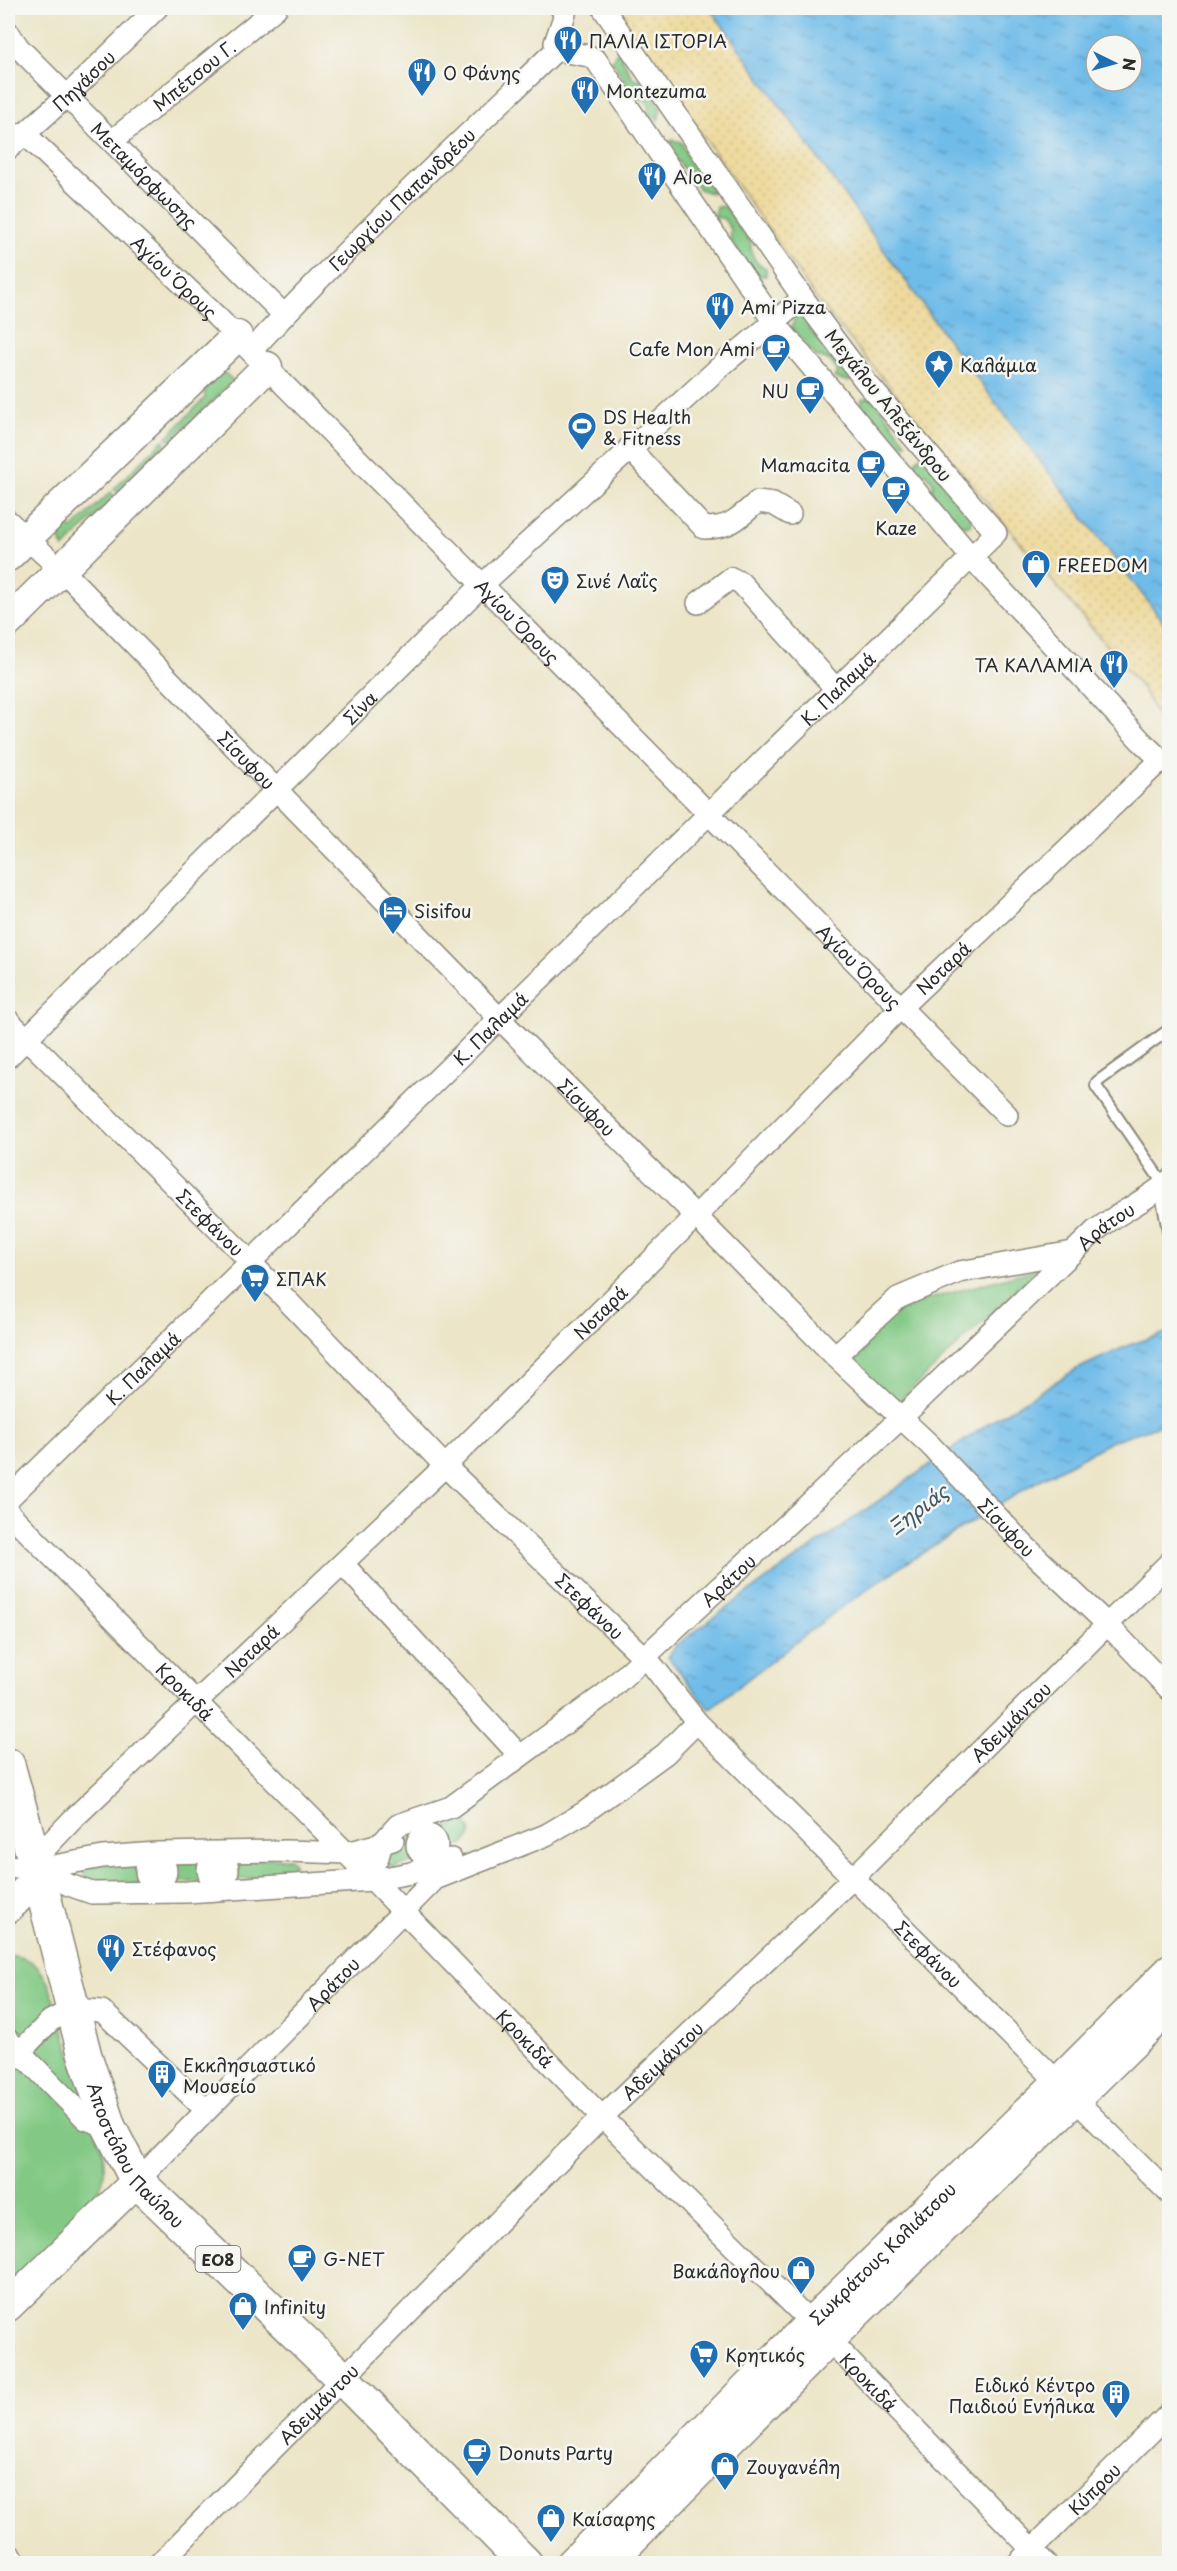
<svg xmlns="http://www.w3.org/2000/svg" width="1177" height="2571" font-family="'Playpen Sans',sans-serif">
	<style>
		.green { fill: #83c985; stroke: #577a58; stroke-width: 1.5 }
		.sand { fill: url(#sand-dots); stroke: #8c8264; stroke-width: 1.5 }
		.water { fill: url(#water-ripples); stroke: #4d748a; stroke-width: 1.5; fill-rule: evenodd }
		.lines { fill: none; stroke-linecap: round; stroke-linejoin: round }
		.lane-casing { stroke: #8c887a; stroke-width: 14 }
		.street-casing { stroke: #8c887a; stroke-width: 24 }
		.secondary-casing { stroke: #8c887a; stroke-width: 33 }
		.primary-casing { stroke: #8c887a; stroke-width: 36 }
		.lane { stroke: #fff; stroke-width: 10 }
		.street { stroke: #fff; stroke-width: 21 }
		.secondary { stroke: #fff; stroke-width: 30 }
		.primary { stroke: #fff; stroke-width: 33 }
		.labels { text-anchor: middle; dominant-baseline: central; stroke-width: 5; stroke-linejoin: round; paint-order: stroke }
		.shield { fill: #f6f6f2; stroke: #686867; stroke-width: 1.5 }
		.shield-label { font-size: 16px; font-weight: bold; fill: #2b2b2b }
		.poi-label { font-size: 18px; fill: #2b2b2b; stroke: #f6f6f2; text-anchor: start }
		.street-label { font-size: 18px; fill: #2b2b2b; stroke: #f6f6f2 }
		.water-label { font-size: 20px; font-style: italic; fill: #3f5664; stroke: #f6f6f2 }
	</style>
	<defs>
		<pattern id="sand-dots" width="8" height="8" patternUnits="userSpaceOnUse" patternTransform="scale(1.5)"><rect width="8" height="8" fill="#eeda9e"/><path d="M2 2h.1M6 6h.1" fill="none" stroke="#cb8" stroke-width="1.8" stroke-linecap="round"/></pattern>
		<pattern id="water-ripples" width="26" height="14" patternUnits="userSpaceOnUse" patternTransform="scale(1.5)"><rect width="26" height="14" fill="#6fbce9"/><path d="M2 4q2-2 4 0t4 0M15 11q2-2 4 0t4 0" fill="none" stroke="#5b99bd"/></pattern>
	</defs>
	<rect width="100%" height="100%" fill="#f6f6f2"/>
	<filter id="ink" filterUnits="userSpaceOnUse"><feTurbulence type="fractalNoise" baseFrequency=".0167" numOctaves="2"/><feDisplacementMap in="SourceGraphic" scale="12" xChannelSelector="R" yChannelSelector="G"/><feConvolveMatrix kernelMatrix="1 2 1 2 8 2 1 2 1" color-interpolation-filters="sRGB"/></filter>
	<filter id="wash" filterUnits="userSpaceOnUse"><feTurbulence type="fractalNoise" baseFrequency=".008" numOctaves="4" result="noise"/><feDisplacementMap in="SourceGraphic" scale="24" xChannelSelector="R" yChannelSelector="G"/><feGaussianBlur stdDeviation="1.35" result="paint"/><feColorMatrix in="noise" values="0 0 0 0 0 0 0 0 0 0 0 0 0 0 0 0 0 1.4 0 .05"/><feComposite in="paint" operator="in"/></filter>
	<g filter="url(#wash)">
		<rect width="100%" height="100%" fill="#ece5c8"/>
		<path class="green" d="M616,53H622V59L633,78L644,81L661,108L658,120L647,113L650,107L646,100L636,98L612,61Z
			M672,140L681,142C687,152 687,159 694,170L705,171L712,183L711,193L699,189L669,150Z
			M725,206L751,243C750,253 755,265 766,268V276H754L730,239L731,229L723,218H715L716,207Z
			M800,315L810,319L809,329L820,341L828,343L854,379L848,381L834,378L838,371L829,360L816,357L792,328L794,319Z
			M225,373L234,381L170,441L167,437L205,398L204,386L213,375Z
			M873,397L907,444L900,446L888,443L861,407L862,399Z
			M163,440L166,444L118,493L114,489Z
			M923,455L972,513L970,525L962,526L932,495L933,483L926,473H916L912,468L917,459Z
			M111,492L114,497L64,548L61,543L60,529L70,521L69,528L72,529Z
			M1040,1268L891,1408L849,1363V1351L901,1307Z
			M458,1820C472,1821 475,1837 463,1844C457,1847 449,1849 443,1851L444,1842L438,1831Z
			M412,1840L414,1854L419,1859L394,1868L388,1866L383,1858L400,1841Z
			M290,1858L294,1864V1872L290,1876L232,1880L238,1873L237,1864L232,1859Z
			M208,1859L205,1866L207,1881L170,1883L173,1872L170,1860Z
			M144,1860L140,1873L144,1885H92C84,1880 82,1876 85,1866Z
			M8,1955C30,1958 36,1962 48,1982L103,2153C104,2164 106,2175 101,2185C89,2213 31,2262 8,2285Z"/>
		<path class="sand" d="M614,8H710L956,351L1169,629V737L1142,688L818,301Z"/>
		<path class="water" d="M710,8H1169V629L956,351ZM1096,45H1132V81H1096Z
			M1169,1332V1422L1112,1441L1036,1482L902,1566L839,1609L709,1709L668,1657L676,1645L740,1598L995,1419L1075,1370L1129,1345Z"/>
	</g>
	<g filter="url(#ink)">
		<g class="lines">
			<g class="lane-casing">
				<path id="lane" d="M1164,1185L1096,1086L1097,1082L1170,1029
					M1160,1189L1170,1241"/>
			</g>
			<g class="street-casing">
				<g id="street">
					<path id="s1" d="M8,32L19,48L284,315"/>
					<path d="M556,50L589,56L596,60L774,322L971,557L1141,741L1161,760L1170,764"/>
					<path d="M556,50L555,43L565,14L561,8"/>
					<path id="s2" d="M24,133L216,316L1007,1115"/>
					<path id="s3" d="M112,141L276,8"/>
					<path id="s4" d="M8,149L68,95L157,8"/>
					<path id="s5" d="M251,351C348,245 453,149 556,50"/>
					<path d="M629,448L704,528C730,528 738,519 757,502L773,504L790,514"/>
					<path id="s6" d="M8,521L71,579L499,1018L835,1356L930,1445L1024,1545L1108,1625L1170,1690"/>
					<path d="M698,603L731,578L741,583L836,689"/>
					<path id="s7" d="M8,1020L239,1250L445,1466L653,1666L697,1722L720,1745L1170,2194"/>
					<path id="s8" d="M8,1057L483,584L722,365L803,298"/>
					<path d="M835,1356L898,1298L959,1272L1073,1252"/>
					<path id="s9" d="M8,1499L996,533L866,382L803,298L603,8"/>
					<path id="s10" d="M8,1512L373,1880L602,2117L829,2340L1046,2564"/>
					<path d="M343,1564L520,1756"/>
					<circle cx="427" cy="1845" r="10"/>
					<path id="s11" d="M34,1860L75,1817L445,1466L696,1216L901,1007L1161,760"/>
					<circle cx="218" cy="1870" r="10"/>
					<circle cx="156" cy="1871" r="10"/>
					<path d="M8,1866L36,1869L69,1885L92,1893L187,1892L373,1880L411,1873L451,1859"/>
					<path d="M32,1870L103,1857L156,1853L287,1851L347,1853L393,1840"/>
					<path id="s12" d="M368,1875L378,1857L382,1843L398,1825L451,1807L605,1694L901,1418L1095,1231C1119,1212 1148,1200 1170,1180"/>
					<path d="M8,2040L86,2119L109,2127"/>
					<path d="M8,2064L50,2021L73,2009L102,2011L206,2110"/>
					<path id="s13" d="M137,2181L435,1879L546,1835L585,1812L665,1754L697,1722"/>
					<path d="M8,2553L18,2564"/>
					<path id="s14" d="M159,2564L602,2117L853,1878L1170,1562"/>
					<path id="s15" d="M1017,2564L1170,2413"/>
				</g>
			</g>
			<g class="secondary-casing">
				<g id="secondary">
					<path d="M8,556L237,336"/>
					<path d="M8,622L267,367"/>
					<path d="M8,1908L39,1877"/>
					<path d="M8,2306L137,2181"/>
					<path id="s16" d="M571,2564L811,2322L1059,2081L1170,1970"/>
					<path d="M608,2564L829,2340L1170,2007"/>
				</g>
			</g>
			<g class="primary-casing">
				<g id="primary">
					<path id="s17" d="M8,1765L39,1877L85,2056L109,2127L137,2181L342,2378L526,2564"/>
				</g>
			</g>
			<use href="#lane" class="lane"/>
			<use href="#street" class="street"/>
			<use href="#secondary" class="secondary"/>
			<use href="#primary" class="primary"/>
		</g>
	</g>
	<defs>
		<g id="restaurant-pin" transform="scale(1.5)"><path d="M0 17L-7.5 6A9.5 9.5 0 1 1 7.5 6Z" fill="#1f6fb2" stroke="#f6f6f2"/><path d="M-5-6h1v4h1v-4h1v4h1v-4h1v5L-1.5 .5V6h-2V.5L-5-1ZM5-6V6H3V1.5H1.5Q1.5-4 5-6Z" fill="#fff"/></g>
		<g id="cafe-pin" transform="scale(1.5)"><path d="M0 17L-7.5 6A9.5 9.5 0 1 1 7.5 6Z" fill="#1f6fb2" stroke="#f6f6f2"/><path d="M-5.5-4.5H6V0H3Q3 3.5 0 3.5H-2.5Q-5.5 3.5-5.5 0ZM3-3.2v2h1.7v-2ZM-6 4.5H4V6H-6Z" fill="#fff"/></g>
		<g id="sight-pin" transform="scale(1.5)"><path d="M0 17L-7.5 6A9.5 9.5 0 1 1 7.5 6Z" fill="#1f6fb2" stroke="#f6f6f2"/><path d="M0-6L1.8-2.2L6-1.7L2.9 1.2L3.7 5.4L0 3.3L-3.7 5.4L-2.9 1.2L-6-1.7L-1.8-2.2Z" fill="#fff"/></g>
		<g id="stadium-pin" transform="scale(1.5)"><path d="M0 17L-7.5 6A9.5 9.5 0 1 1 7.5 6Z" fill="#1f6fb2" stroke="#f6f6f2"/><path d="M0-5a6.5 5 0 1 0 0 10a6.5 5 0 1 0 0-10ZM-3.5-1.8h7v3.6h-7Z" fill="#fff"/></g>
		<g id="shop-pin" transform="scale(1.5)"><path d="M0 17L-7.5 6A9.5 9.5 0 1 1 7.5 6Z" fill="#1f6fb2" stroke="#f6f6f2"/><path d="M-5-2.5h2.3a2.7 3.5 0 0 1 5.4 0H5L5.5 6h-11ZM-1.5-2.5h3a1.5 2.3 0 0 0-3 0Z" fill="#fff"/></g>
		<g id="theatre-pin" transform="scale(1.5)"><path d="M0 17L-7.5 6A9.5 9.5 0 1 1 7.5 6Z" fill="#1f6fb2" stroke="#f6f6f2"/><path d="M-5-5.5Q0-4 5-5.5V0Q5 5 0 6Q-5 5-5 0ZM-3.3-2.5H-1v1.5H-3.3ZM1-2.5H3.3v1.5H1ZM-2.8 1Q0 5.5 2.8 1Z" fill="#fff"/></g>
		<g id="hotel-pin" transform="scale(1.5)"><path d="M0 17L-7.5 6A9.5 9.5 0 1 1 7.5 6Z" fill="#1f6fb2" stroke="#f6f6f2"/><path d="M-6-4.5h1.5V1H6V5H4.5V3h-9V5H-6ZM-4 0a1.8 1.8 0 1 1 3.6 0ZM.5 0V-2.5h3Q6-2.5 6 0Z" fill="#fff"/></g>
		<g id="supermarket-pin" transform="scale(1.5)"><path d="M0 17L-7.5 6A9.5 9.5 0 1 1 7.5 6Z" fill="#1f6fb2" stroke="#f6f6f2"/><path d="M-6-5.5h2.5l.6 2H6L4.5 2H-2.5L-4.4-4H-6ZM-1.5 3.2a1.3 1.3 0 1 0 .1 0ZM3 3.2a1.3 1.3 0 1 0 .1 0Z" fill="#fff"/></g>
		<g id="building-pin" transform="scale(1.5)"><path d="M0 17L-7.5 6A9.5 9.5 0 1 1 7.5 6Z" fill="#1f6fb2" stroke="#f6f6f2"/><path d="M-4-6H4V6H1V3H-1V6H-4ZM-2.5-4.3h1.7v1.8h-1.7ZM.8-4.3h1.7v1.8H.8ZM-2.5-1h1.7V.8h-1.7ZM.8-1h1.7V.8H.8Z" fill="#fff"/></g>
	</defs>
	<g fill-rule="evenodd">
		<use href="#restaurant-pin" x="568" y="40"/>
		<use href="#restaurant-pin" x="422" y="72"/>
		<use href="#restaurant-pin" x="585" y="90"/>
		<use href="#restaurant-pin" x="652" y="176"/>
		<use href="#restaurant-pin" x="720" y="306"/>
		<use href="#cafe-pin" x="776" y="348"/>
		<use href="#sight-pin" x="939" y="364"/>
		<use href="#cafe-pin" x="810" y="390"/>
		<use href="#stadium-pin" x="582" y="426"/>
		<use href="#cafe-pin" x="871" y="464"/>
		<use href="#cafe-pin" x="896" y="490"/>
		<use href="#shop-pin" x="1036" y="564"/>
		<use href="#theatre-pin" x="555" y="580"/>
		<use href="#restaurant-pin" x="1114" y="664"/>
		<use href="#hotel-pin" x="393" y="910"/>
		<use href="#supermarket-pin" x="255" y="1278"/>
		<use href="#restaurant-pin" x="111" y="1948"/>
		<use href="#building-pin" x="162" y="2074"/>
		<use href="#cafe-pin" x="302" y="2258"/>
		<use href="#shop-pin" x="801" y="2270"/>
		<use href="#shop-pin" x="243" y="2306"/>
		<use href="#supermarket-pin" x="704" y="2354"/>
		<use href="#building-pin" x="1116" y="2394"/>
		<use href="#cafe-pin" x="477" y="2452"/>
		<use href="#shop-pin" x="725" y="2466"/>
		<use href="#shop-pin" x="551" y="2518"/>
	</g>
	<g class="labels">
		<rect class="shield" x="195.5" y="2246" width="45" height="26" rx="4.5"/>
		<g class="shield-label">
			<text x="218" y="2259">ΕΟ8</text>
		</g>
		<g class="poi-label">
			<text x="589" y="40">ΠΑΛΙΑ ΙΣΤΟΡΙΑ</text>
			<text x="443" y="72">Ο Φάνης</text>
			<text x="606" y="90">Montezuma</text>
			<text x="673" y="176">Aloe</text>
			<text x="741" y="306">Ami Pizza</text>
			<text x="755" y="348" text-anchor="end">Cafe Mon Ami</text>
			<text x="960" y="364">Καλάμια</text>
			<text x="789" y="390" text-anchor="end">NU</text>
			<text x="603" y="416">DS Health<tspan x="603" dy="21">&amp; Fitness</tspan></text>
			<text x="850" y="464" text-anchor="end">Mamacita</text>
			<text x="896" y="527" text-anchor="middle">Kaze</text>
			<text x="1057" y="564">FREEDOM</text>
			<text x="576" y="580">Σινέ Λαΐς</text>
			<text x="1093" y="664" text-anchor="end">ΤΑ ΚΑΛΑΜΙΑ</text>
			<text x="414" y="910">Sisifou</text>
			<text x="276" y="1278">ΣΠΑΚ</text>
			<text x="132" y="1948">Στέφανος</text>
			<text x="183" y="2064">Εκκλησιαστικό<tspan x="183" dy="21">Μουσείο</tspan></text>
			<text x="323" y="2258">G-NET</text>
			<text x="780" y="2270" text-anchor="end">Βακάλογλου</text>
			<text x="264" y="2306">Infinity</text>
			<text x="725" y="2354">Κρητικός</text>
			<text x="1095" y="2384" text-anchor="end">Ειδικό Κέντρο<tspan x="1095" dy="21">Παιδιού Ενήλικα</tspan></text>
			<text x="498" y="2452">Donuts Party</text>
			<text x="746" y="2466">Ζουγανέλη</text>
			<text x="572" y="2518">Καίσαρης</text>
		</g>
		<g class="street-label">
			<text stroke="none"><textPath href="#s3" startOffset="105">Μπέτσου Γ.</textPath></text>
			<text stroke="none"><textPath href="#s4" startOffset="102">Πηγάσου</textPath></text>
			<text stroke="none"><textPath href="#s1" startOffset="198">Μεταμόρφωσης</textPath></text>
			<text stroke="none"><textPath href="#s5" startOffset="214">Γεωργίου Παπανδρέου</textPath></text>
			<text stroke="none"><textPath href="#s2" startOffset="208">Αγίου Όρους</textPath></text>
			<text transform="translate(889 405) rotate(51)">Μεγάλου Αλεξάνδρου</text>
			<text stroke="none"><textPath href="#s2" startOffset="694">Αγίου Όρους</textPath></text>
			<text stroke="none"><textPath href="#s9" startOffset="1160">Κ. Παλαμά</textPath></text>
			<text stroke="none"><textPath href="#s8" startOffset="496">Σίνα</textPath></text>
			<text stroke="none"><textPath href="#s6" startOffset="338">Σίσυφου</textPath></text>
			<text stroke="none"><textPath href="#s2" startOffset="1180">Αγίου Όρους</textPath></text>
			<text stroke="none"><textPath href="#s11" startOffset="1274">Νοταρά</textPath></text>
			<text stroke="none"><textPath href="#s9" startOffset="674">Κ. Παλαμά</textPath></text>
			<text stroke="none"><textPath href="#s6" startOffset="824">Σίσυφου</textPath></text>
			<text stroke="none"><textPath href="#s7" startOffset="286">Στεφάνου</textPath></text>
			<text stroke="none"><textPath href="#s12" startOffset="992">Αράτου</textPath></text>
			<text stroke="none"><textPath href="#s11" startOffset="788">Νοταρά</textPath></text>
			<text stroke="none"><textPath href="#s9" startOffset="188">Κ. Παλαμά</textPath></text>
			<text stroke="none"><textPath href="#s6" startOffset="1418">Σίσυφου</textPath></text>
			<text stroke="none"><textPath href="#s12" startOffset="474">Αράτου</textPath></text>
			<text stroke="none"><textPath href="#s7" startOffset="826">Στεφάνου</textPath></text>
			<text stroke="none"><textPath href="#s11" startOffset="302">Νοταρά</textPath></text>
			<text stroke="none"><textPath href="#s10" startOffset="252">Κροκιδά</textPath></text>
			<text stroke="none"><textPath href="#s14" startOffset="1198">Αδειμάντου</textPath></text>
			<text stroke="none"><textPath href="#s7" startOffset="1312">Στεφάνου</textPath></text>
			<text stroke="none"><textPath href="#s13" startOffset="278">Αράτου</textPath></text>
			<text stroke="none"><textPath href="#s10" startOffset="738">Κροκιδά</textPath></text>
			<text stroke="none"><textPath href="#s14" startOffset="712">Αδειμάντου</textPath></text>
			<text stroke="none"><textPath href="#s17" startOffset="414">Αποστόλου Παύλου</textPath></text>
			<text stroke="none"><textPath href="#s16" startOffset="440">Σωκράτους Κολιάτσου</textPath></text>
			<text stroke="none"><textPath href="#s10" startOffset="1224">Κροκιδά</textPath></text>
			<text stroke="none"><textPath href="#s14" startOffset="226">Αδειμάντου</textPath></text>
			<text stroke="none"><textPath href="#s15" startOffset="108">Κύπρου</textPath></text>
		</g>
		<g class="water-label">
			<text transform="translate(918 1509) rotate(-37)">Ξηριάς</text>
		</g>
	</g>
	<rect width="1177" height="2571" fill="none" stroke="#f6f6f2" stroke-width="30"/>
	<g transform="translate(1114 63) rotate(95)"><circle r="28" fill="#f6f6f2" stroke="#a5a5a2" stroke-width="1.5"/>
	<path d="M0-4.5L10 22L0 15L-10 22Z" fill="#1f6fb2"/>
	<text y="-9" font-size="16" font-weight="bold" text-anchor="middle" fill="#2b2b2b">N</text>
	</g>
</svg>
